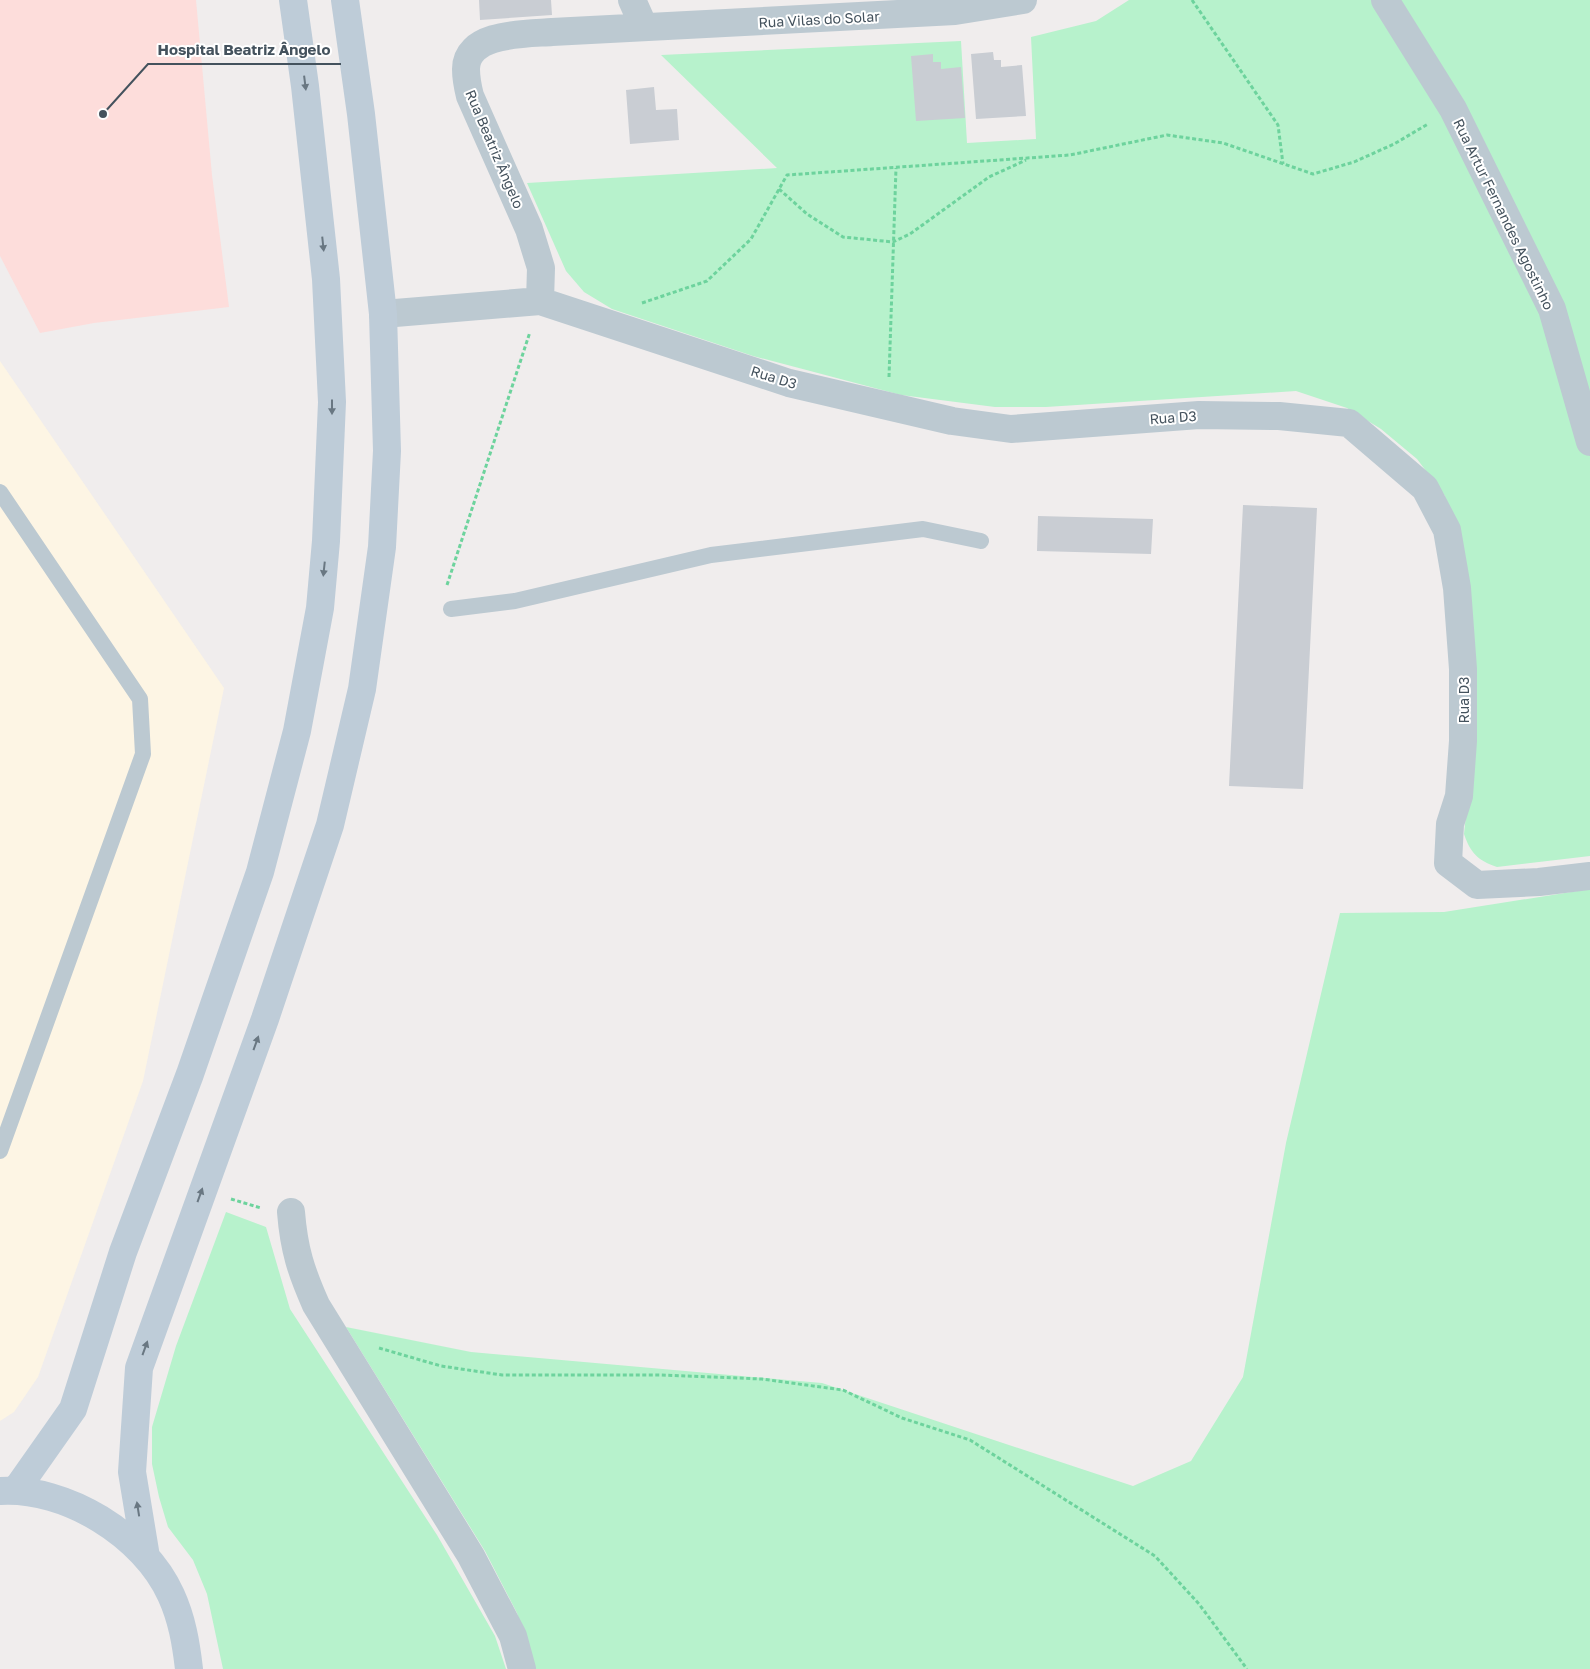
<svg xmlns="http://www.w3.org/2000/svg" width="1590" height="1669" font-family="'Golos Text',sans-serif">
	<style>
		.commercial { fill: #fdf5e4 }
		.medical { fill: #fddddb }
		.green { fill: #b7f2cc }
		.building { fill: #c9cdd3 }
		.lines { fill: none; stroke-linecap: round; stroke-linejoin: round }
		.path { stroke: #6dd39d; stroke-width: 3; stroke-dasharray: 4 2.5; stroke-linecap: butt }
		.service { stroke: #bcc9d1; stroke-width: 16 }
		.minor { stroke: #bcc9d1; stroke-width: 28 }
		.secondary { stroke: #beccd8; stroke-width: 28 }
		.oneway { fill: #697782 }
		.labels { text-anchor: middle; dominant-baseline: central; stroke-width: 4; stroke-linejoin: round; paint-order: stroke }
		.street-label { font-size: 14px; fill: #44525d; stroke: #fff }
		.leader { fill: none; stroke: #44525d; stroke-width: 2 }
		.callout-dot { fill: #44525d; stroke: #fff; stroke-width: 2 }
		.callout-label { font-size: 15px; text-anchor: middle; font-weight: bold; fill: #44525d; stroke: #fff; stroke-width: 4; stroke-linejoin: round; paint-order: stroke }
	</style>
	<rect width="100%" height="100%" fill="#f0eded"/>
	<path class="commercial" d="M0,361L224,688L143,1081L38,1377L14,1412L0,1421Z"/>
	<path class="medical" d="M0,0H196L212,175L229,307L94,323L40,333L0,256Z"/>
	<path class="green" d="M1129,0H1590V856L1497,867C1478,861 1470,852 1464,834L1472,757L1445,496L1417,459L1381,429L1347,408L1296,391L1046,407H995L901,395L753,356L612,309L584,292L566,271L527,183L777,168L661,55L961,41L967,143L1036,139L1031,37L1096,21Z
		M1590,889V1669H535L517,1613L485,1551L346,1327L471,1352L822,1383L1133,1486L1191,1461L1243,1377L1286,1143L1340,913L1444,912Z
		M226,1212L266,1227L290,1309L437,1535L495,1636L506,1669H223L207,1594L193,1560L168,1527L159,1497L152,1464V1427L176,1346Z"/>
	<path class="building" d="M479,0H551L552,15L480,20Z
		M993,52L994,60H1001V67L1022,65L1026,116L976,119L971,54Z
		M933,54V62H941V69L961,67L965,118L916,121L911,56Z
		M654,87L656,110L677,109L679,140L630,144L626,90Z
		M1243,505L1317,508L1303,789L1229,786Z
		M1038,516L1153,519L1151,554L1037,551Z"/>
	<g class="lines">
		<path class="path" d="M1192,0L1278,125L1283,164
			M779,189L807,214L843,237L893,242L910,234L989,177L1026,160
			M642,303L707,281L751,239L787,175L1070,155L1167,135L1223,143L1313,174L1354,162L1394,144L1428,124
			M889,377L896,168
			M447,585L530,332
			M231,1199L261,1208
			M379,1348L441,1366L502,1375H661L762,1379L843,1390L902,1418L970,1440L1155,1556L1199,1604L1247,1669"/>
		<path class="service" d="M0,492L140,699L143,754L0,1151
			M451,609L515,601L711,555L923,529L981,541"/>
		<path class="minor" d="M632,0L644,27
			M1385,0L1453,109L1552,309L1590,442
			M540,301L541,268L529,229L470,96C468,88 466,78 466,69C466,32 527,34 552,32L955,11L1023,0
			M383,314L540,301L789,383L952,421L1011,429L1199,415L1279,416L1349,423L1425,488L1447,530L1457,588L1463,669V741L1459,796L1450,824L1448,863L1477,885L1539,882L1590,876
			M291,1212C294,1250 301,1271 316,1305L471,1556L513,1636L522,1669"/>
		<path class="secondary" d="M16,1490L73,1409L123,1252L190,1074L260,872L297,731L320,608L326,541L332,402L326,279L305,86L293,0
			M0,1491C66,1487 144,1535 171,1595C182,1619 186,1643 189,1669
			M146,1557L132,1472L139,1368L265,1019L330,825L362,689L382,547L387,451L383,314L361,114L345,0"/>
	</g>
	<defs><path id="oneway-solid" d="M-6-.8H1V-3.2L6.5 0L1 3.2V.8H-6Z" transform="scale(1.25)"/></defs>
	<g class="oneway">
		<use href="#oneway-solid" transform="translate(305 83) rotate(83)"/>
		<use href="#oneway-solid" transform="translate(323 244) rotate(84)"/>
		<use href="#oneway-solid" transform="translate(332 407) rotate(90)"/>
		<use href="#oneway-solid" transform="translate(324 569) rotate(96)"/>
		<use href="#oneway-solid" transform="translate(256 1043) rotate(-70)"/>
		<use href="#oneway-solid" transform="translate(200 1195) rotate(-70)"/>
		<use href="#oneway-solid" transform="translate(145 1348) rotate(-70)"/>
		<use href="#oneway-solid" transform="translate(138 1509) rotate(-99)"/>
	</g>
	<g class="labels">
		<g class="street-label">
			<text transform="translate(819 19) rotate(-3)">Rua Vilas do Solar</text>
			<text transform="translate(495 149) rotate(67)">Rua Beatriz Ângelo</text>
			<text transform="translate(1504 214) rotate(64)">Rua Artur Fernandes Agostinho</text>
			<text transform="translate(774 377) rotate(17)">Rua D3</text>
			<text transform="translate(1173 417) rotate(-4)">Rua D3</text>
			<text transform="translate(1463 700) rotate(-90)">Rua D3</text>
		</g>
	</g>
	<path class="leader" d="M103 114L148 64H341"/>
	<circle class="callout-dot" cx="103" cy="114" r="5"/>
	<g class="callout-label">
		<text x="244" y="55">Hospital Beatriz Ângelo</text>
	</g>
</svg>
